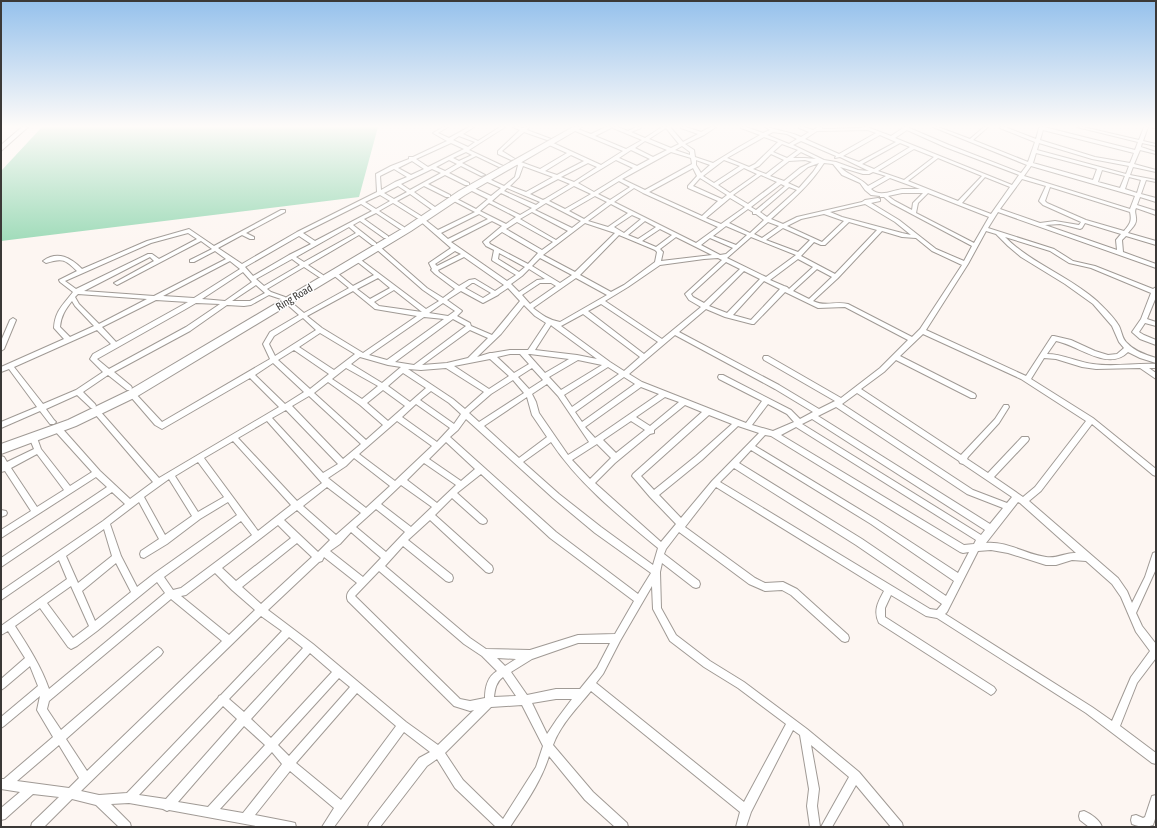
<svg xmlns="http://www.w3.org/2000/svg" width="1157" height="828" font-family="'Asap Condensed',sans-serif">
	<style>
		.green { fill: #9fdbb9 }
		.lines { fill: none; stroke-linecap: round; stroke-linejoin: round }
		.minor-casing { stroke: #a09a95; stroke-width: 2 }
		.secondary-casing { stroke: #a09a95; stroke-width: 2 }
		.primary-casing { stroke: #a09a95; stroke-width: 2 }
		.minor { fill: #fff; fill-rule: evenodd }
		.secondary { fill: #fff; fill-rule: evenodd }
		.primary { fill: #fff; fill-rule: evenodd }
		.labels { text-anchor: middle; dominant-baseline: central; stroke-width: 3; stroke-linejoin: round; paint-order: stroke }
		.street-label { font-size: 11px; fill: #3b3937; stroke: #fff }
	</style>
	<rect width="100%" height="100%" fill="#fdf6f2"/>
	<path class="green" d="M42,127H378L359,197L1,241V171Z"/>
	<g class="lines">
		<g class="minor-casing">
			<path id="minor" d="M443,127H448L438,133L449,138L469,127H474L463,134L478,141L500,127H505L469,150L503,166L499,167L476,156L462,163L485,175L481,176L461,166L449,173L469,183V185H465L445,175L428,184L450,195V197H446L424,186L414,192L435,207V209H431L410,194L397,201L421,216V218H417L393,203L379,211L404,227V229H400L376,213L364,219L388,236V238H384L360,221L353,225L376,243V245H372L359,235L308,265L323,275V277H319L304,267L267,289L271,292L285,297L304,313L349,288L332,274V272H336L353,286L374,275L355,260V258L357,257L426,309L439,301L423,290L375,248V246H379L427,288L443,298L455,289L435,274L431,270L432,269L429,263L451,248L420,221V219H424L438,230L475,212L450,199L455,198L476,209L488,199L468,189V187H472L491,196L501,188L483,180V178H487L504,186L515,177L518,165L514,163V161H518L540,169L567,153L547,144V142H551L601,165L623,151L573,130V128H575L591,134L606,127H611V128L595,136L626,149L642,140L613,128V127H618L628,131L636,127H641V128L631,132L645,138L662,127H670L683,142L698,134L681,128V127H686L701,132L711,127H716L704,135L685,144L694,150L695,157L713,163L739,147L760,135L741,128V127H746L763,133L770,130L765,127C770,127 773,129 778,130C786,132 793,133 801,137L809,132L799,128V127H804L813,130L818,127H822V129L862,128V127H867L891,136L903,128L902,127H907L949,145L1021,173L1027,165L933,127H938L970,139L984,127H988L973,140L1028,162L1035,142L1000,128V127H1005L1036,139L1039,128L1040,127H1044L1135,150L1138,142L1077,127H1083L1139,140L1144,127H1148L1143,141L1156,144V146L1142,143L1141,147L1156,152V154L1140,150L1134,164L1156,170V172L1133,167L1130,175L1156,180V182L1146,180L1141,194L1156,198V202L1140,197L1137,205L1156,211V215L1136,208C1134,212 1136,214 1136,218C1137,224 1132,228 1128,233L1156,241V245L1126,236L1122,240L1123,252L1156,264V268L998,212L988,228L1054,249L1073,261L1095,266L1153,289L1156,287V297L1147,319L1156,322V326L1145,323L1139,332L1144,335L1156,340V345L1140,339L1132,332L1141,319L1151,293L1091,268L1069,263L1050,251L1005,237C1032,264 1069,276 1097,301C1105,309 1114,317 1119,326C1122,332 1122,339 1127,343C1134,351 1146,355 1156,358V363L1140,358L1128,352C1108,372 1078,345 1056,341L1047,354C1063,354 1077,362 1093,364C1114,367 1135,363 1156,364V368H1149L1156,373V379L1140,368L1096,369L1082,367L1056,359L1044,358L1031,379L1093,418L1156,469V476L1153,475L1092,424L1041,491L1029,501L1118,578L1127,591L1132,603L1145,577L1153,553L1156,552V569L1136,613L1142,626L1156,644V658L1137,683L1120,726L1156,753V764L1152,763L1086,713L937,618L926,616L891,595L885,608V617L994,687L996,690L994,693L991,695L988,693L879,623C873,611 878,602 884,591L716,487L685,527L755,578L765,583L783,582L797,589L848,635L849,638L848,641L845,642L842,641L791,595L782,590L765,591L749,584L679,532L666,549L664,554L699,581L700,584L699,587L696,588L693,587L662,563L660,572L661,608L676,635L710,661L744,682L807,729L859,772L902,823L903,827H891L856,785L832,827H821L849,777L811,745L819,789L817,806L820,827H810L807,806L809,789L800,735L793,730L751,812L746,827H736L740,812L591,691C578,707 560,725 553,745L593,792L627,823L628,827H615L585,800L549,756C541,782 525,804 510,827H496L455,788L437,759L427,766L380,827H368L369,823L419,758L430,752L404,732L334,827H322L334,808L290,771L255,815L291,822L295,823L296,827H261L169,810L167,811L163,809L129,803L111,804L130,823L131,827H119L96,805L72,799L44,827H31L32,823L59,797L33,794L5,819L1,820V808L20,792L1,789V779H4L53,737L37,710L40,696L4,726L1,728V717L38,686L30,666L4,688L1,690V679L25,658L8,631L1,635V626L67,579L59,560L1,600V591L103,521L125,504L112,492L1,567V558L107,487L96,477L1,538V530L31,511L5,471L1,472V456L4,457L7,462L34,449L29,437L30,435H36L41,449L70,486L92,472L54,430L53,428L54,426H60L100,471L130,499L153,482L95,414L94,412L95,410H99L159,478L279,407L250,378L162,429L155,425L130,396L129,394L130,392H134L162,422L270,359L263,344L270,332L299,315L281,299L269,295L251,305L244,306L227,305L190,331L114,372L131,386L132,388L131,390H127L108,375L83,392L95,404L96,406L95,408H91L77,395L46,409L54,420L56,422L54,424H50L40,411L1,428V422L37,407L9,369L1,372V367L64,339L54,328C55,311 63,305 73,292L60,282L59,280L77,271C65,259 62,258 46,263L43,261C58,250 71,258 82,269L147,241L189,229L214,246L281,210H285V212L246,233L254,237V239H250L242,235L218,248L242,264L297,232L377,192L376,174L391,166L409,159V157H413L447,141L433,133ZM666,128L679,144L671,148L649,139ZM868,130L876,133L839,154L805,139L817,131ZM907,130L945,147L1019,175L1012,185L895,138ZM1043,130L1134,153L1130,163L1095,157L1040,140ZM773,132L787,134L797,139L789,144L767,135ZM880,135L896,142L859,162L843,156ZM459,136L475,142L468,147L453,140ZM764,137L778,142L755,164L749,167L727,158ZM645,141L667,150L653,157L635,148ZM801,141L836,156L835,158L840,157L869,171L858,170L836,162L824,160L793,145ZM451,143L464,149L428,167L416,159ZM900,143L910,147L874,169L862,164ZM1039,143L1092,159L1129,166L1126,174L1037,150ZM782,144L798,150L787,158L773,152ZM682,146L690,152V155L675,150ZM914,149L934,157L904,180L878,171ZM631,150L650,159L637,166L619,158ZM466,152L472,155L459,161L453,158ZM671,152L691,158L692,164L645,190L622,179ZM801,152L816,159L805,158H793ZM1036,153L1097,169L1093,180L1033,163ZM771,154L784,160L766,174L753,169L759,166ZM571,155L584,161L557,175L545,171ZM938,158L982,176L958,201L908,181ZM449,160L457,164L445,171L436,167ZM616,160L633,168L594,192L578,183ZM696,160L710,165L701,173L696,165ZM724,160L740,166L714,183L703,176ZM805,160L812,162L800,168L784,181L770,176L789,161ZM412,161L424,169L411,175L398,168ZM588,163L597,167L574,182L561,177ZM819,163L813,172L799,188L788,183L808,167ZM824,163L833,164L842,175L860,183L865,190L871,195L880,196V197H884L891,203L972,246L964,261L936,249L899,220L871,203L880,201V199L878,198L865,200L862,202L797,217L783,224L771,219C791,201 810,185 824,163ZM523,166L553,177L526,192L510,186L519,177ZM1031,166L1135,196L1130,209L1024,176ZM840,167L863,174H869L873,172L886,176L868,186C860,177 849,176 840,167ZM693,168L697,176L688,186V188L718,201L702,216L649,192ZM744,168L757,174L730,193L718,185ZM394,169L407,177L395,182L381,190L380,176ZM432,169L441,173L410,190L401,184ZM1102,170L1125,176L1120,188L1098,182ZM761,175L777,182L748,204L733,195ZM985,177L1010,187L991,214L962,203ZM1129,177L1141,180L1137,193L1125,189ZM700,178L727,195L722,199L693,186ZM890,178L920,189C914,189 909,189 903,189C893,190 880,198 871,189ZM558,179L570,184L545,199L543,200L530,194ZM1022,179L1046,186L1039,201L1043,205L1081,222L1079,225L1055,221L1040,223L1000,209ZM619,181L630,187L610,200L598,194ZM781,184L785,186L756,210L751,207ZM398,186L407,192L394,199L384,193ZM574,186L591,194L565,209L549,201ZM789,187L797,190L767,217L760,212ZM1050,187L1130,212C1132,221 1130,224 1124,231L1086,220L1047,203L1045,201ZM507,188L540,202L536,205L504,191ZM634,188L643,193L718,227L696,243L614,202ZM501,193L532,208L520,215L492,201ZM902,193H923L913,203L912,210L895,201L888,196ZM928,193L989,217L974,243L916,213L918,203ZM380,195L390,201L376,209L365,202ZM595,196L607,202L584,219L569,211ZM730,198L745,207L721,224L706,218ZM489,203L516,217L506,224L480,211ZM546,203L581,221L572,228L535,210ZM361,204L372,211L315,241L303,233ZM611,204L628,213L608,227L588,221ZM865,204L895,222L911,235L902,233L842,217L830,212ZM748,209L753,212V214H756L764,220L750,233L729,223ZM532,212L568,231L556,240L520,219ZM479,214L488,219L448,239L441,233ZM824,214L844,221L822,242L787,226L801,219ZM632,215L641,219L624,233L614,227ZM492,221L502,226L483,242L486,246L494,250L492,260L493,261L516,275L507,281L451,242ZM645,221L656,227L638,239L628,235ZM517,222L553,242L542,250L506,229ZM768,222L779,226L762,238L754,234ZM849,222L877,230L835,274L801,256L814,242L821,245H825ZM585,223L615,233L575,272L543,255ZM1085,223L1121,234L1116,240L1117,250L1045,225L1060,224L1080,229L1082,228ZM726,226L747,235L736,245L713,236ZM349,227L356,233L304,262L296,257ZM783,228L810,240L798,252L766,240ZM660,229L672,235L656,247L642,241ZM882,231L902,237L916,238L932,251L962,265L920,329L912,337L848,304C836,301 824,307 813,301L838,278ZM986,231L996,234L1008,246L1021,257L1065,284L1093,304L1112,326L1119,342L1124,348L1117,354L1108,355L1095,351L1071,340L1054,336H1052L1026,376L926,330L968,264ZM502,232L538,253L528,264L490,244L489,242ZM188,233L197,239L159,259L152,254H148L76,289L65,281L151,243ZM619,235L655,250L657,252L655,262L624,285L611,292L580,275ZM299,236L311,244L289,255L253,276L245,267ZM676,237L712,255L661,261L663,252L660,249ZM751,237L796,255L766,277L764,276L727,258ZM710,238L733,248L726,254L720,255L701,245ZM201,241L212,249L190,260V262H194L215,251L226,259L154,296L84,291L150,257L154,261L114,283L117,285L119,284ZM455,251L461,254L437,266L435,264ZM499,253L525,267L519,272L498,259ZM464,257L504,285L495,291L475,279L469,280L459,286L439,272L438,270ZM540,258L572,275L560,283L532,266ZM718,258L722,260L685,294L689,300L701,307L662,339L605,301L628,287L660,265L704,259ZM292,259L300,265L264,286L256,279ZM798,259L813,267L789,289L787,287L784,286L770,280ZM230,261L240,269L194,298L163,296ZM726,262L740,269L704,303L693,297L691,294ZM529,269L545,279L537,280L519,292L511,284L522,276ZM817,269L832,277L809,299L793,291ZM744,271L760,279L727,313L709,306ZM243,272L252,282L225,301L202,299ZM378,278L390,288L370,299L357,289ZM576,278L607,295L560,322C549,320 542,315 533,308ZM764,281L780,289L751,320L733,315ZM472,283H474L491,293L483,298L465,288ZM540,283H551L556,286L530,304L522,295ZM256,285L265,293L250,301H232ZM508,288L520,301L492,335L471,326L470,323L457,316L462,311L461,310L447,300L461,291L483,303L498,295L499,294ZM394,290L422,312L379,306L374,302ZM353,291L375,309L417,316L363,353L322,328L307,316ZM785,292L818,308L845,307L908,340L880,368L841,398L768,356H764L763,358L764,360L835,401L819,409L779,385L679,332L706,309L725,317L752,324H754ZM78,294L147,299L99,324L79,304L75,297ZM156,300L188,302L116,342L102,327ZM72,301L75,306L94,326L70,337L60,327C61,316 65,310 72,301ZM196,303L220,304L186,327L109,369L97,359L184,310ZM443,303L455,311L448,316L429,313ZM601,304L658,342L644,354L588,311ZM524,305L535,316L546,323L528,350H510L492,353H490L477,357L501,334ZM583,314L640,357L624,371L610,362L561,326ZM424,317L444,319L387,360L369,355ZM303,318L316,330L275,356L269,344L274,336ZM453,319L466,326L414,365L395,362ZM551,325L552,326L597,359L577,355L535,350ZM97,330L111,344L93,354L90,359L103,372L76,390L43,404L14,367ZM470,330L488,338L468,358L447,363L422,365ZM320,333L355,354L334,370L299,347ZM923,334L1021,379L1086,421L1035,487L1023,497L994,477L1028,441L1029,439L1028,437H1022L988,473L967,459L968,457L999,423L1009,407L1008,405H1004L995,419L961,455L861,389L884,372L896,360L971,398H975L976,396L975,394L900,356ZM675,335L775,389L813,412L800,419L791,410L723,375H719L718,377L719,379L762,401L746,423L642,382L629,374ZM294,350L329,374L310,389L278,360ZM510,354H520L529,364L514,373L497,357ZM528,354H530L569,359L545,373ZM360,357L388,365L401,367L382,383L351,364ZM490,359L509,376L489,389L454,366ZM578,360L602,365L561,390L549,377ZM273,363L304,392L285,404L255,375ZM608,367L619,374L572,407L564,395ZM346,368L378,386L362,399L332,379ZM446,368L484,392L465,409L453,399L408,369L421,370ZM532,368L543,380L529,389L518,377ZM403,373L426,388L410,402L388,386ZM624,377L635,384L582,422L575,412ZM513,380L524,393L479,422L469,413L491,394ZM328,382L360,405L383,425L366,440L314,393ZM547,384L558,396L589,442L568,455L539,413L536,402L532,394ZM641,387L659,394L595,438L585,427ZM383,390L405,406L388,421L367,403ZM431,391L449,403L461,414L454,424L420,400ZM857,393L959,461L960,463L963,464L1012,497L1007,503L973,490L842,404ZM309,396L361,444L343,459L292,406ZM527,397L532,415L547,437L519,458L484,426ZM665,397L679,402L650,426L636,417ZM416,404L450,428L437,442L402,417ZM768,404L787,414L794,422L773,431L752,425ZM685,405L702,412L633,474L632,476L650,497L676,524L661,542L595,483L615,463L650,434L654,433V430ZM836,407L967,494L1003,508L990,524L818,416ZM286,410L338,464L323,473L272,418ZM709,415L732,424L696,456L654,490L641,476ZM466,419L553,498L595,533L651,573L638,594L556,532L450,437L458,430ZM812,419L985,530L981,535L802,424ZM267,421L322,483L297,501L238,438ZM397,421L432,446L395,481L359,454ZM631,421L645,430L616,453L603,440ZM738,426L759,433L712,481L681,518L659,495L702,460ZM796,427L976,540L974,544L964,545L781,435ZM765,435L771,436L960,552L963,553L969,552L958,573L877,520L755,446ZM233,441L291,505L258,531L204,458ZM446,442L475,469L461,481L429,459ZM551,442C579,484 619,516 658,548L653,565L601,527L559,494L523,462ZM597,444L611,458L590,479L572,460ZM751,450L871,524L954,581L946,596L862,539L739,463ZM37,454L64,490L37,507L11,468ZM354,458L390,486L366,508L328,478L346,466ZM198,462L224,497L198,512L175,476ZM424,463L456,485L437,503L407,480ZM734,468L856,545L942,604L937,610L930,609L720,482ZM481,474L550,538L634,601L615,634L578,635L530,650L486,649L470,638L385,566L403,546L446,581L449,582L452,581L453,578L452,575L408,540L430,520L486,572L489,573L492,572L493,569L492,566L435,515L452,498L480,523L483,524L486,523L487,521L486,519L457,493ZM169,479L192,516L165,535L144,497ZM401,485L432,507L411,527L381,504ZM327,487L361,513L336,535L303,506ZM139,502L159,539L141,551L140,554L141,557L144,558L167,544L200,519L228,502L237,515L155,573L137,587L121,556L110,524ZM1018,502L1020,503L1076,553C1066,552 1057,559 1046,557C1025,554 1007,541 986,543ZM376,509L405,532L386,552L356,527ZM297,510L330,540L318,552L284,520ZM241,521L252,535L181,588L173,590L164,577ZM278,525L291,538L236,581L222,568ZM104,529L112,556L78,583L66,556ZM351,532L381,558L363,577L330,551L340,544ZM297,543L312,557L261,604L242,587ZM991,550L1008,553L1046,565H1056L1072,560L1086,561L1112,584L1121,597L1136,632L1150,651L1131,677L1112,721L1092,707L945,614L947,612L978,551ZM324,557L357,583C352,588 344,593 348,601L454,706L470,711L474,710L438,745L406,722L313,644L268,610L319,562L322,561ZM116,563L131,592L95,621L82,591ZM379,571L464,644L482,656L497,671C487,677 485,688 485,698L470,701L460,699L355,596ZM215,573L232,590L255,610L229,635L181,596L186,595ZM157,582L165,593L49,689C41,666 28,646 15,626L40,608L68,647L71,649L77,646L97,631ZM71,586L89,626L73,638L47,603ZM652,586L653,609L670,641L704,667L738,688L786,724L744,802L596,683L603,674L620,641ZM171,599L222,641L87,771L66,739L161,655L163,652L161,649L158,647L155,649L61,730L47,709L49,701ZM261,616L282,631L221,695L219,696L218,698L127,793L99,795L81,791ZM289,637L303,648L244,712L229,699ZM578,643H610L597,668L580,689H556L527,695L511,672L532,659ZM310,653L332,672L271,738L251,719ZM497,658L516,659L505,666ZM503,677L516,696L494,697C495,689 496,682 503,677ZM339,678L350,687L289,756L278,745ZM357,693L396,726L341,800L296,763ZM556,699H572L557,719L547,734L532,703ZM522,705L543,746L536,767L529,778L503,819L463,780L445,753L491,707ZM223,706L237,719L166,799L139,795ZM244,726L265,745L208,807L178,802ZM59,745L79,778L69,788L17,781ZM272,752L282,764L243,813L220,809Z
				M513,127H518L523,128L525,127H529L527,130L551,139L547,140L524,132L502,151L515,159L511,160L498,154V151L520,130Z
				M1153,127H1156V128H1153Z
				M13,318L16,320L4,349L1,351V341L10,320Z
				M1,510L6,511L7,513L6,515L1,517Z
				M1156,795V816L1153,825C1145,828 1140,827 1132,824L1131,820L1132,816L1136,815L1143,818L1145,817L1152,796Z
				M1084,811C1091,814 1100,820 1102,827H1089L1080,820L1079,816L1080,812Z"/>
		</g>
		<g class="secondary-casing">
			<path id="secondary" d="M22,127H28L1,151V145Z"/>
		</g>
		<g class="primary-casing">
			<path id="primary" d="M573,127H582L465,195L411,231L136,397L76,426L1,454V444L68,420L128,391L405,227L459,191Z"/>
		</g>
		<use href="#minor" class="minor"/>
		<use href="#secondary" class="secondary"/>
		<use href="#primary" class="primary"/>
	</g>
	<linearGradient id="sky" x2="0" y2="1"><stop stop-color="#95c1ec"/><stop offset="0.52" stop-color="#fefbf9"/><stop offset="1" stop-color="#fefbf9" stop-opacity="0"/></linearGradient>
	<rect width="1157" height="243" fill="url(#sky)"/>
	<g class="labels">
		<g class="street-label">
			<text transform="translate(294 297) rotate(-31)">Ring Road</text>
		</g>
	</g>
	<rect width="1157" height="828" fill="none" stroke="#3b3937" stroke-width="4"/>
</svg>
